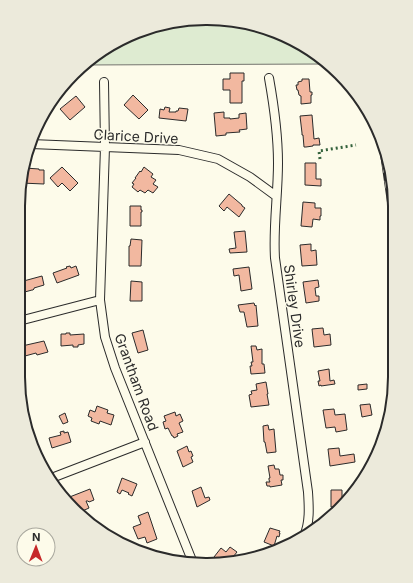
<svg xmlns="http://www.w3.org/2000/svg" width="413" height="583" font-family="Inter,sans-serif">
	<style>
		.green { fill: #deebd1; stroke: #74746e }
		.building { fill: #f2b8a0; stroke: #2b2b2b }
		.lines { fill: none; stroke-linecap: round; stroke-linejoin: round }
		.street-casing { stroke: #2b2b2b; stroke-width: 10 }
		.street { stroke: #fdfbea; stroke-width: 8 }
		.rail-casing { stroke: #2b2b2b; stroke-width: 4 }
		.rail { stroke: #fdfbea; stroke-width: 2.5; stroke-dasharray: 8; stroke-linecap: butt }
		.hedge { stroke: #34623c; stroke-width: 3; stroke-dasharray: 2 3; stroke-linecap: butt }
		.labels { text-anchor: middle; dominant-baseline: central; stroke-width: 3; stroke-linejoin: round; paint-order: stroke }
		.street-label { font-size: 14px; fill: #2b2b2b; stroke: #fdfbea }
		.rim { fill: none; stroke: #2b2b2b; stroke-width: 2 }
	</style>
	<rect width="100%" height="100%" fill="#fdfbea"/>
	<path class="green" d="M219,18L290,37L324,64L82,65L146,28Z"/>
	<path class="building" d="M230,73H244V81H242V103H230V90H223V79H230Z
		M302,79H309L310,92H312V95H311V103L301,104V96L299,95L298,90H297L296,85H298V82L302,81Z
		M133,95L148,110L139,119L124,105Z
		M76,96L85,107L70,120L60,109Z
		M165,107L170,108L169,112H176V111H178L179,108L188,109L186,121L159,118L160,109L164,110Z
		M224,112V118H230V119L239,118V114L246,113L247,129L239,130L240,132L226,133V135L216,136L214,113Z
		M312,115L314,139L319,138L320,145H313V146L306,147H304L303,135H302V133L300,116Z
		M305,163H316V179H321V186L305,185Z
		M62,167L78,183L70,191L62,183L58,187L50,178Z
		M144,167L153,174L151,177L156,180L153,184L158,187L153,193L148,190L145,193L140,190L138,192L132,187L134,184L132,183L136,178H135L140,171L141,172Z
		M25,168L39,169V170H44V184L21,183L22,170H25Z
		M229,194L242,205V206L245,208L239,217L227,207L224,211L219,206Z
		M303,202L315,203V208H321V216H320V220L313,219L312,227L301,226Z
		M130,206H141V210H142V212H141V226H130Z
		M245,231L247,252L230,253L229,249L236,248L234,232Z
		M131,239L142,240L141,266H129V246H130Z
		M311,244V251L316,250L317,265L302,266L300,245Z
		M70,266L71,268L76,266L79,275L57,283L53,273L67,268L66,267Z
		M249,267L252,289L241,291L239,275L234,276L233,269Z
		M42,276L44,285L34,288V289L33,290H32L21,293L20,290V282Z
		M318,280L319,287L315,288L316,296H319V301L306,303L303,282Z
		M131,281L142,282V301H130Z
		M254,303L255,306L256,305L258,326L247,327L244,312H240L238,305Z
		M323,328L324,335L330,334L331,345L314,347L312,329Z
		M143,330L148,350L138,353L132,333Z
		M66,333H70V335L84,334V344L78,345V347H73V345L61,346V334H66Z
		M44,341L48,352L37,355L36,353L25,356L22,346Z
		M251,346H256L257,350L262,349V364H264L265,373L251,374L250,366H252L251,362H253Z
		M329,369L330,381L334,380L335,384L321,386V385L319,386L318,381H320L318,371Z
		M266,382L268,394H267L269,405L251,407L249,395L252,394L251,391L257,390L256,384Z
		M367,384V389L358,390V385Z
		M370,404L372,415L362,417L360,405Z
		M97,406L108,410L107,413L114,415L111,425L100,421L99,424L91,421L92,418L88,416L90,410L95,412Z
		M334,409L335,415L345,414L347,430L336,432L335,427L326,428L323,410Z
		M175,412L176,416L180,414L183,421L179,423L183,432L177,434L178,436L174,438L173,436H172L168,428L165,429L163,422L166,421L164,416Z
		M65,413L68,422L63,424L59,416Z
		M268,425L269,430L274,429L276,452L267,453L265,442H264L263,426Z
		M64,431V433L68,432L71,442L52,448L49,438L61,435L60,432Z
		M187,446L189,452L191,451L193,456L191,457L193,462L183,467L177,451Z
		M339,448L340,456L354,454L355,462L330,466L328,449Z
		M274,465L275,469H279L280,475H283V480H281L282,485L270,487V486H267L266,482H270L269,480V478H270L268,466Z
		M122,478L137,484L132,496L128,494L129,493L122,490L120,494L117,492Z
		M201,487L205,498L209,497L210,500L197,507L192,491Z
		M90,489L94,500L89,502L88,501H86L89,508L78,513L68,502L67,498Z
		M331,490H342V497H344V501H342V504L339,507H331Z
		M148,512L157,539L147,543L145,537L138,539L133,527L141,524L138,516Z
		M270,528L280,531L279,533H280L279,537L277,536L274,546L264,542Z
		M230,547L237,552L233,557L238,560L237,562H221L214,557L221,548L226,552Z"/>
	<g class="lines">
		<g class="street-casing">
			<path id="street" d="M269,78C274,106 278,134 278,163C278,195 273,227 275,258L308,492C309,507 310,523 304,536
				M104,82L105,147L100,300L105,337L115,368L193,563
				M31,144L179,150L218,159L250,177L276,196
				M19,321L100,300
				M49,479L145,442"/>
		</g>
		<use href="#street" class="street"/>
		<g class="rail-casing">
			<path id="rail" d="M379,133L394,237"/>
		</g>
		<use href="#rail" class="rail"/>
		<path class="hedge" d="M320,159L319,151L356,145"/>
	</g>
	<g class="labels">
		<g class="street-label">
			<text transform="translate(136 136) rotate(3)">Clarice Drive</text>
			<text transform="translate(295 306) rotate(82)">Shirley Drive</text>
			<text transform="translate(137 382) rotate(70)">Grantham Road</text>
		</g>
	</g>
	<path d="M0 0H413V583H0ZM206 25H207A181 181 0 0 1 388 206V377A181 181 0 0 1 207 558H206A181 181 0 0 1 25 377V206A181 181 0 0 1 206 25Z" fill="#eceadb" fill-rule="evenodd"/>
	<path class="rim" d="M206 25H207A181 181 0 0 1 388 206V377A181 181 0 0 1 207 558H206A181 181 0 0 1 25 377V206A181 181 0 0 1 206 25Z"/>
	<g transform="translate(36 547) rotate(1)"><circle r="19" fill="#fdfbea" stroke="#a9a89e"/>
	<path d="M0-3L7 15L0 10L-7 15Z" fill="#c62828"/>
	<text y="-6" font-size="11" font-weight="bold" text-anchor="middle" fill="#2b2b2b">N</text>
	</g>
</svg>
